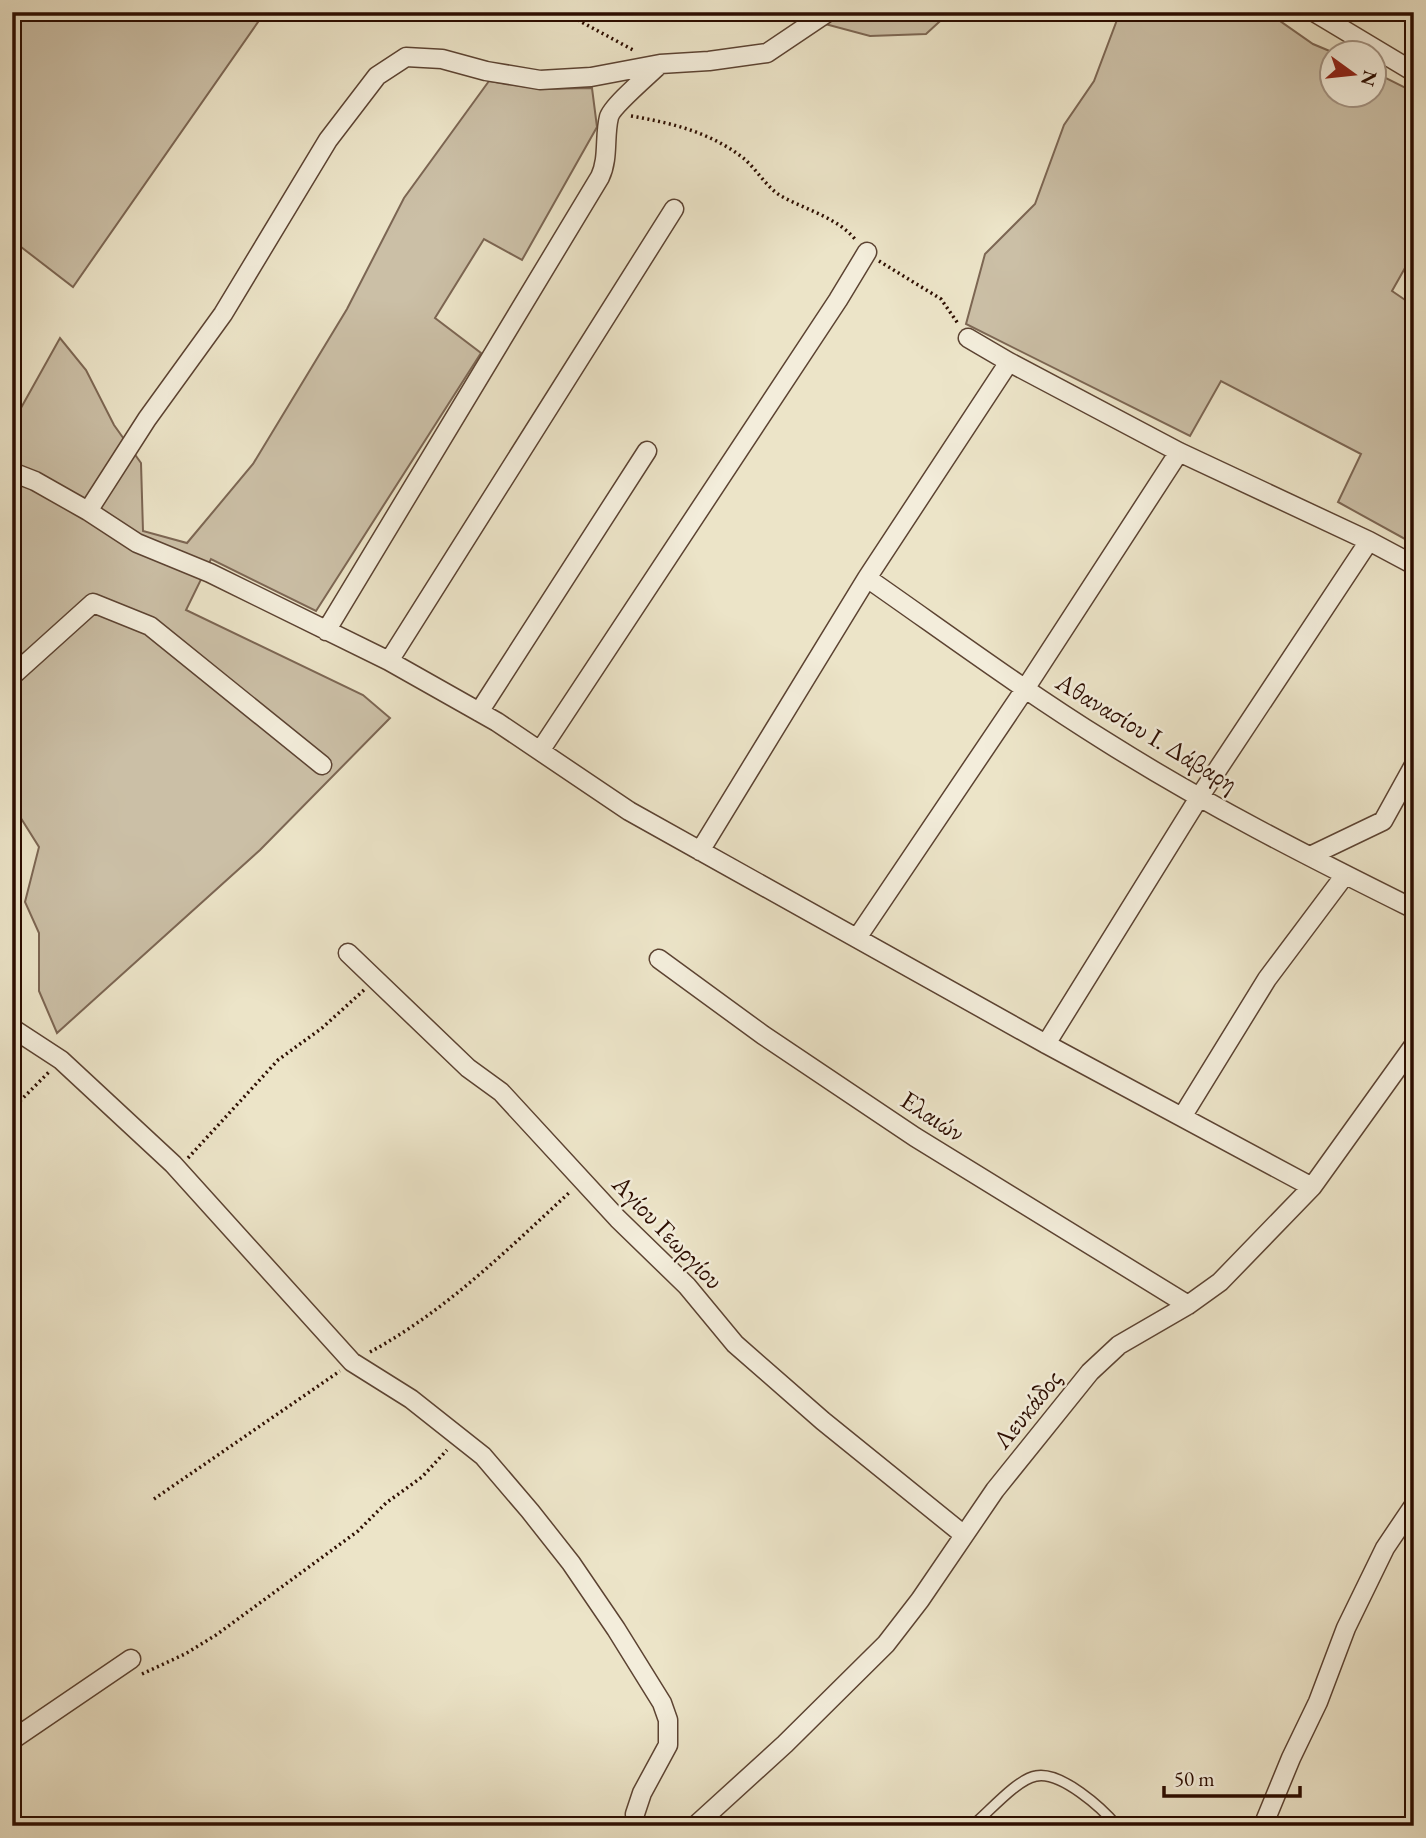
<svg xmlns="http://www.w3.org/2000/svg" width="1426" height="1838" font-family="'EB Garamond',serif">
	<style>
		.green { fill: #cbbfa6; stroke: #7c6653; stroke-width: 2 }
		.lines { fill: none; stroke-linecap: round; stroke-linejoin: round }
		.service-casing { stroke: #5c4332; stroke-width: 12 }
		.minor-casing { stroke: #5c4332; stroke-width: 21 }
		.path { stroke: #2c0d00; stroke-width: 3.5; stroke-dasharray: 2 3.5; stroke-linecap: butt }
		.service { stroke: #f3eddb; stroke-width: 9 }
		.minor { stroke: #f3eddb; stroke-width: 18 }
		.labels { text-anchor: middle; dominant-baseline: central; stroke-width: 5; stroke-linejoin: round; paint-order: stroke }
		.street-label { font-size: 26px; fill: #2c0d00; stroke: #f3eddb }
	</style>
	<rect width="100%" height="100%" fill="#ece4c8"/>
	<filter id="stains"><feTurbulence type="fractalNoise" baseFrequency=".00286" numOctaves="4"/><feColorMatrix values="0 0 0 0 .2 0 0 0 0 .09 0 0 0 0 .02 0 0 0 .5 -.17"/></filter>
	<radialGradient id="worn" r=".72"><stop offset=".6" stop-color="#630" stop-opacity="0"/><stop offset="1" stop-color="#630" stop-opacity=".3"/></radialGradient>
	<path class="green" d="M12,12H265L73,287L12,240Z
		M773,12H950L926,34L870,36L784,13Z
		M1120,12H1267L1313,44L1332,52V94H1374V72L1414,92V252L1392,291L1414,306V544L1338,502L1361,454L1221,381L1190,436L966,324L985,254L1035,204L1064,125L1094,81Z
		M489,81L542,89L592,88L597,127L522,260L484,239L435,318L481,353L316,611L211,559L186,610L363,695L390,718L260,850L57,1033L39,991V933L25,902L39,847L12,804V424L60,338L86,370L114,425L141,463L143,531L187,543L253,464L347,309L404,198Z"/>
	<g class="lines">
		<g class="service-casing">
			<path id="service" d="M972,1826C988,1813 1017,1779 1036,1776C1061,1771 1102,1808 1117,1826"/>
		</g>
		<g class="minor-casing">
			<path id="minor" d="M1314,12L1414,72
				M1009,362L1179,452L1369,541L1414,565
				M12,472L35,481L88,511L137,543L210,573L389,661L497,722L629,811L1046,1044L1312,1187
				M88,511L147,419L223,314L328,140L377,76L406,57L442,59L486,71L540,80L591,77L660,64L709,61L767,53L828,12
				M867,578C946,633 1023,690 1105,741C1203,803 1309,857 1414,909
				M326,631L600,177C609,158 604,137 609,117C612,106 650,74 660,64
				M389,661L674,209
				M12,676L93,603L150,626L322,765
				M479,712L647,451
				M540,751L838,300L867,252
				M700,851L867,578L1009,362L968,338
				M1310,856L1383,821L1414,765
				M857,938L1025,689L1179,452
				M348,953L468,1068L501,1092L618,1219L687,1286L735,1344L823,1421L964,1535
				M659,959L763,1035L915,1137L1188,1305
				M12,1028L61,1060L173,1164L352,1362L411,1399L483,1456L530,1511L571,1563L616,1629L662,1703L668,1720V1745L642,1793L635,1814L636,1826
				M1046,1044L1200,796L1369,541
				M1182,1117L1267,979L1345,875
				M12,1740L131,1659
				M695,1826L785,1744L886,1644L920,1600L995,1490L1090,1372L1119,1345L1188,1305L1220,1282L1312,1187L1414,1045
				M1263,1826L1291,1758L1318,1702L1346,1628L1385,1548L1414,1505"/>
		</g>
		<path class="path" d="M563,12L635,51
			M631,116C672,123 709,132 742,157C756,168 766,187 781,196C806,210 836,217 855,239
			M879,261L941,299L959,325
			M12,1109L50,1071
			M188,1158L278,1060L322,1028L364,990
			M370,1352C446,1311 508,1249 571,1191
			M154,1499L340,1371
			M142,1674L185,1654L216,1635L358,1531L386,1503L422,1477L447,1450"/>
		<use href="#service" class="service"/>
		<use href="#minor" class="minor"/>
	</g>
	<g class="labels">
		<g class="street-label">
			<text transform="translate(1147 732) rotate(31)">Αθανασίου Ι. Δάβαρη</text>
			<text transform="translate(933 1116) rotate(33)">Ελαιών</text>
			<text transform="translate(668 1232) rotate(46)">Αγίου Γεωργίου</text>
			<text transform="translate(1027 1409) rotate(-51)">Λευκάδος</text>
		</g>
	</g>
	<rect width="1426" height="1838" fill="none" stroke="#ece4c8" stroke-width="42"/>
	<rect x="14" y="14" width="1398" height="1810" fill="none" stroke="#2c0d00" stroke-width="3.5"/>
	<rect x="21" y="21" width="1384" height="1796" fill="none" stroke="#2c0d00" stroke-width="2"/>
	<g transform="translate(1353 74) rotate(105)"><circle r="33" fill="#f3eddb" stroke="#a39383" stroke-width="2"/>
	<path d="M0-5L12 26L0 18L-12 26Z" fill="#8f2418"/>
	<text y="-10" font-size="19" font-weight="bold" text-anchor="middle" fill="#2c0d00">N</text>
	</g>
	<path d="M1164 1786v10h136v-10" fill="none" stroke="#2c0d00" stroke-width="3.5"/>
	<text x="1174" y="1786" font-size="21" fill="#2c0d00" stroke="#f3eddb" stroke-width="5" paint-order="stroke">50 m</text>
	<rect width="100%" height="100%" filter="url(#stains)"/>
	<rect width="100%" height="100%" fill="url(#worn)"/>
</svg>
